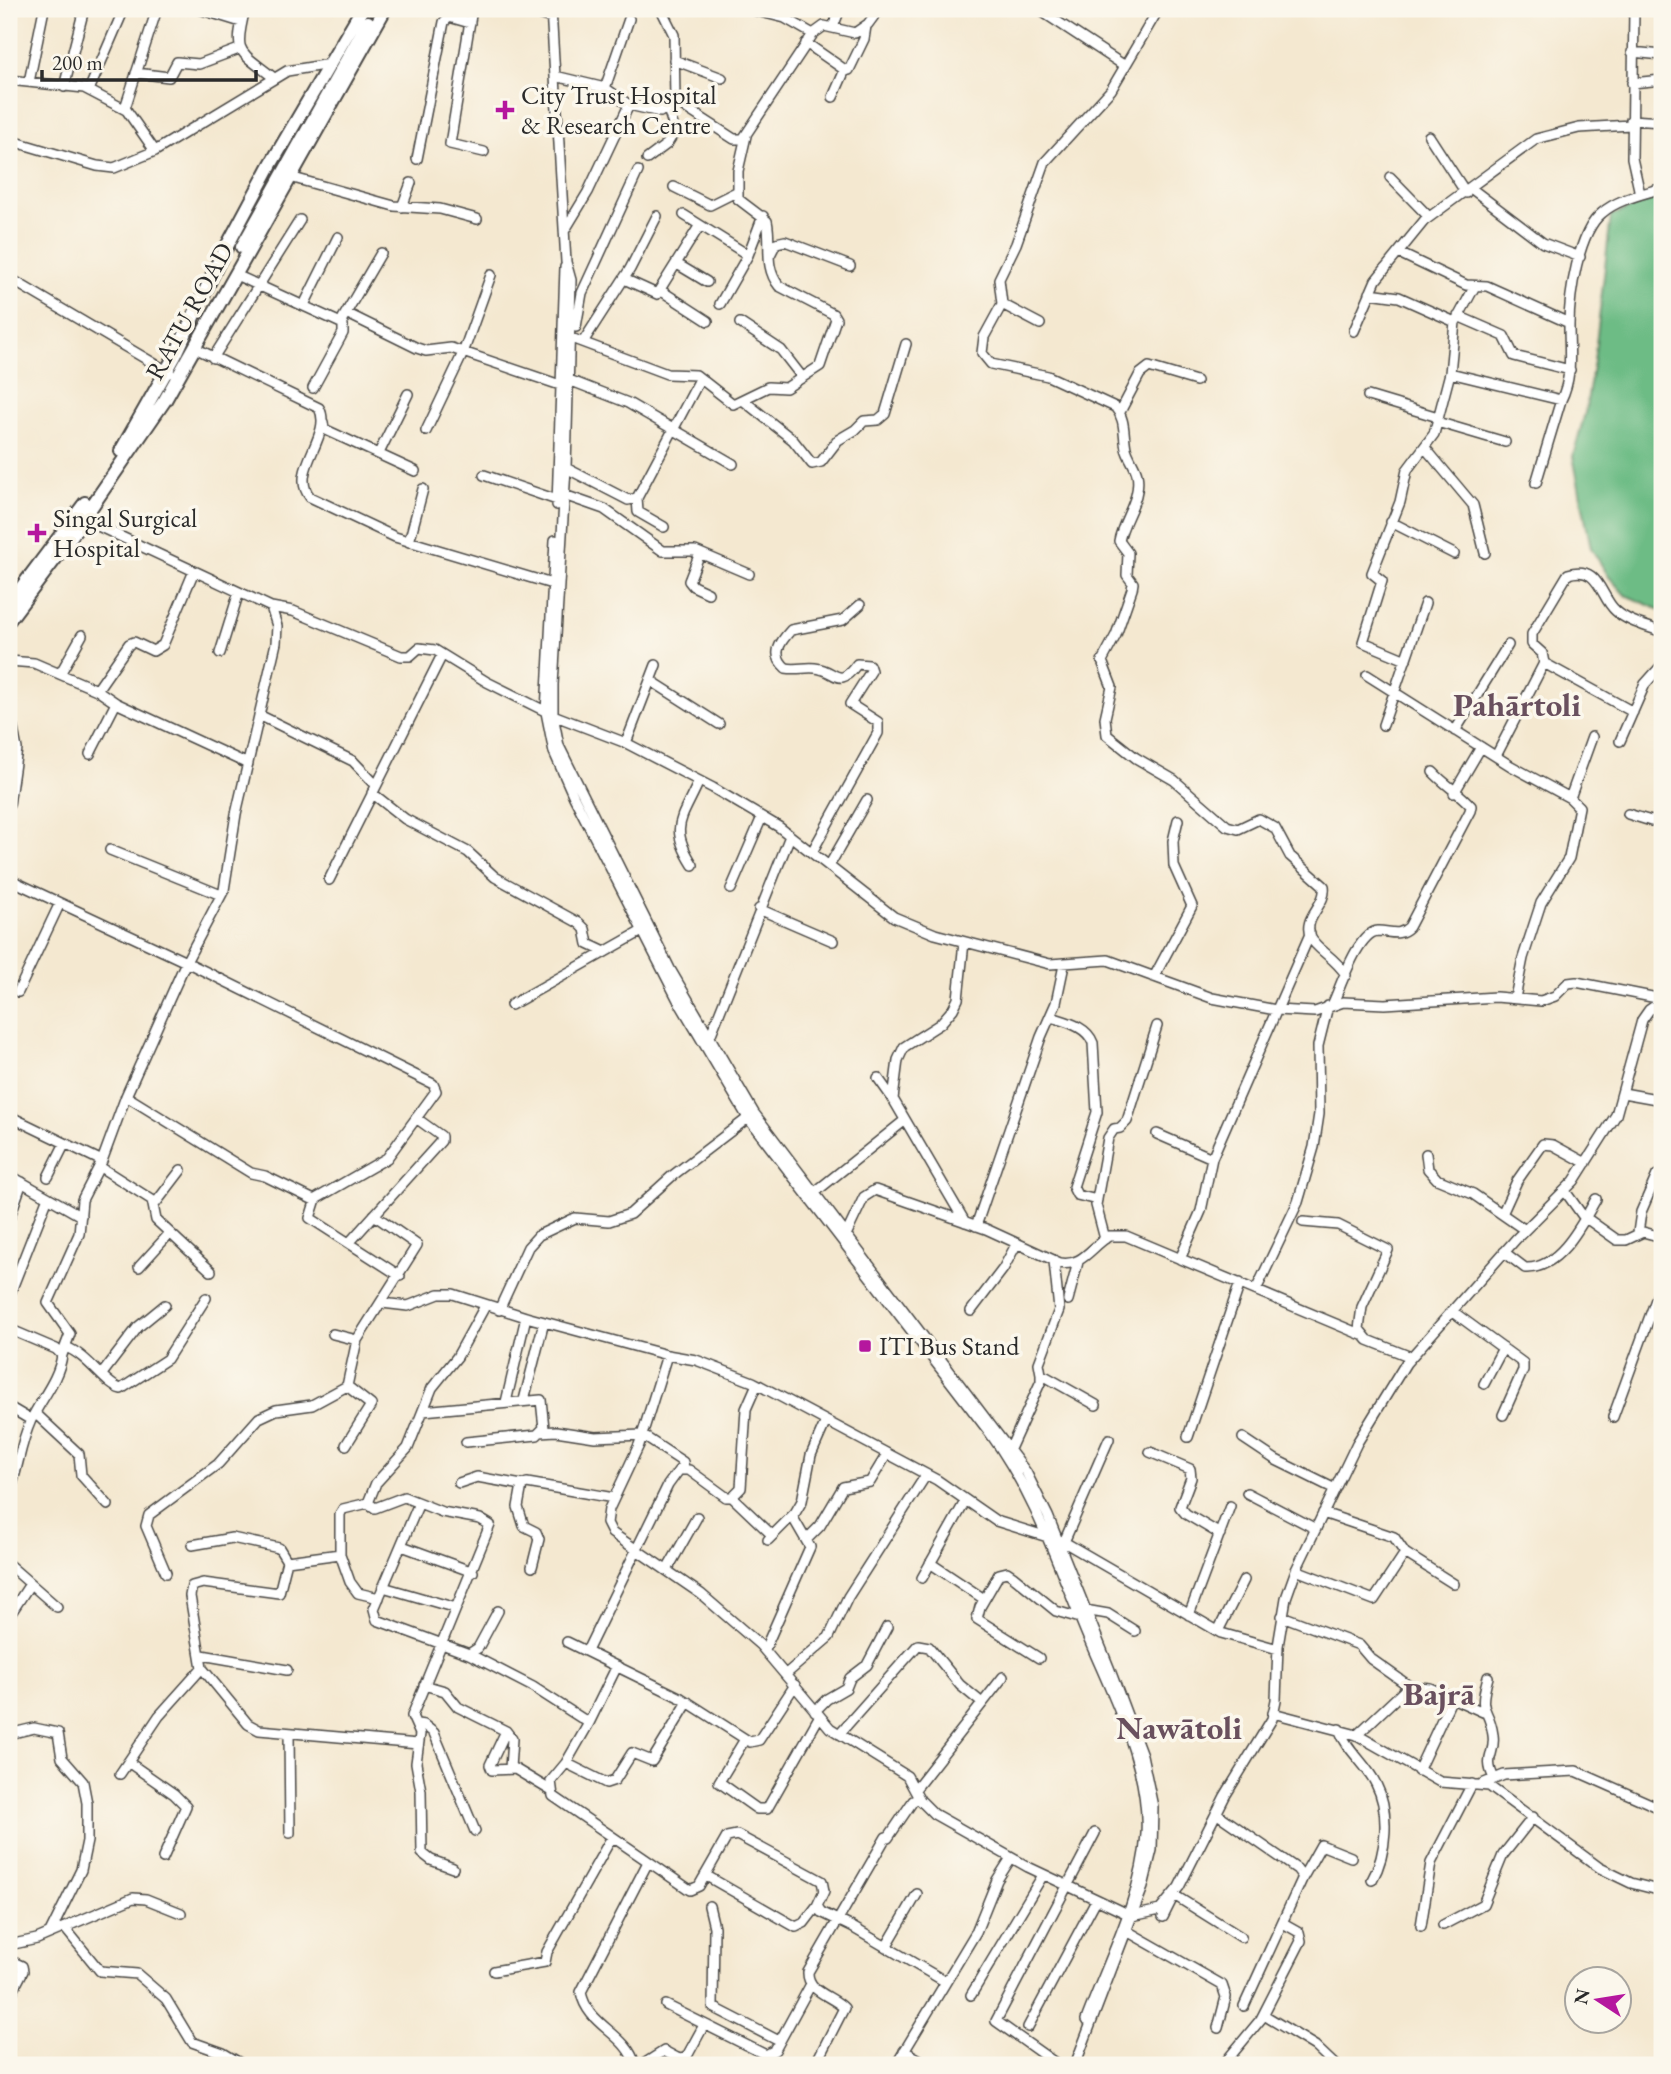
<svg xmlns="http://www.w3.org/2000/svg" width="1671" height="2074" font-family="'EB Garamond',serif">
	<style>
		.forest { fill: #6dbc85; stroke: #4c7458; stroke-width: 2 }
		.lines { fill: none; stroke-linecap: round; stroke-linejoin: round }
		.minor-casing { stroke: #494744; stroke-width: 12 }
		.major-casing { stroke: #494744; stroke-width: 16 }
		.minor { stroke: #fff; stroke-width: 9 }
		.major { stroke: #fff; stroke-width: 12 }
		.poi-dot { fill: #b5179e; stroke: #fbf7ec; stroke-width: 2.5 }
		.labels { text-anchor: middle; dominant-baseline: central; stroke-width: 7; stroke-linejoin: round; paint-order: stroke }
		.poi-label { font-size: 26px; fill: #2b2b2b; stroke: #fbf7ec; text-anchor: start }
		.street-label { font-size: 26px; fill: #2b2b2b; stroke: #fbf7ec }
		.district-label { font-size: 33px; font-weight: bold; fill: #69505e; stroke: #fbf7ec }
	</style>
	<rect width="100%" height="100%" fill="#fbf7ec"/>
	<filter id="ink" filterUnits="userSpaceOnUse"><feTurbulence type="fractalNoise" baseFrequency=".0143" numOctaves="2"/><feDisplacementMap in="SourceGraphic" scale="14" xChannelSelector="R" yChannelSelector="G"/><feConvolveMatrix kernelMatrix="1 2 1 2 8 2 1 2 1" color-interpolation-filters="sRGB"/></filter>
	<filter id="wash" filterUnits="userSpaceOnUse"><feTurbulence type="fractalNoise" baseFrequency=".00686" numOctaves="4" result="noise"/><feDisplacementMap in="SourceGraphic" scale="28" xChannelSelector="R" yChannelSelector="G"/><feGaussianBlur stdDeviation="1.57" result="paint"/><feColorMatrix in="noise" values="0 0 0 0 0 0 0 0 0 0 0 0 0 0 0 0 0 1.4 0 .05"/><feComposite in="paint" operator="in"/></filter>
	<g filter="url(#wash)">
		<rect width="100%" height="100%" fill="#f4e8d0"/>
		<path class="forest" d="M1662,195V611L1625,595L1609,577L1591,548L1573,456L1585,413L1594,361L1611,216Z"/>
	</g>
	<g filter="url(#ink)">
		<g class="lines">
			<g class="minor-casing">
				<path id="minor" d="M199,9L241,22
					M245,9C233,55 239,50 274,78
					M472,9L450,144L484,152
					M522,9L551,18
					M551,9L566,262L571,280L566,468L553,685V715L559,746L670,969L754,1113L1026,1472L1048,1516L1110,1670L1142,1755L1153,1807L1152,1850L1143,1887L1075,2065
					M661,9L674,35L675,101
					M749,9L785,18L813,34
					M1038,9L1125,66
					M1634,9L1632,158L1640,194
					M1158,10L1111,90L1045,162L1016,244L999,279L1002,304L984,337L982,353L991,364L1048,376L1115,407C1126,419 1123,434 1126,448C1128,457 1135,465 1137,474C1142,499 1123,518 1119,541L1128,553L1127,575L1133,583L1132,589L1116,635L1102,661L1112,687L1105,718L1107,735L1136,758L1174,780L1227,826L1238,829L1259,819L1275,828L1290,856L1324,886C1327,906 1301,917 1311,938C1316,949 1336,958 1346,975
					M833,27L840,9
					M806,43L845,70L833,97
					M1632,52L1662,55
					M674,60L722,78
					M849,70L864,39L866,26
					M136,73L169,77L177,62L199,64L239,49
					M555,76L605,88
					M9,80L84,88L126,110
					M29,82L44,9
					M1632,83L1662,80
					M64,87L84,9
					M89,90L124,9
					M629,105L605,88L629,19
					M1631,120L1662,122
					M1429,136L1466,193
					M9,140L97,166L114,168L155,151L287,71L330,64
					M155,151L125,108L157,9
					M417,159L444,22L449,17L470,23
					M647,159L667,144L675,131L667,106
					M290,177L394,206L440,209L477,219
					M1390,177L1429,217
					M674,187L710,205L736,192
					M1472,189L1543,243L1580,257
					M402,207L411,183
					M684,215L748,255
					M565,230L588,192L629,105L660,112L675,101L734,139H743L813,34L824,26L855,33L868,24L879,9
					M1399,253L1466,285L1487,286L1569,323
					M770,255L776,243L785,241L850,266
					M677,264L707,282
					M236,275L343,324V333L313,388
					M9,278L170,373
					M624,279L657,294L700,225
					M660,290L708,321
					M1370,293L1399,297L1455,322L1450,373L1434,434L1407,470L1400,502L1372,573L1382,581L1363,642L1406,660
					M9,297L16,283
					M720,304L748,255L763,216
					M1002,304L1040,324
					M304,305L338,237
					M346,313L417,348L426,351L451,348L563,386
					M1458,316L1504,336L1514,356L1570,370
					M343,318L381,253
					M1456,321L1475,286
					M740,323L781,350L802,377
					M576,327L582,293L638,171
					M1354,331L1376,280L1424,221L1536,139L1579,128L1631,125
					M571,338L667,374L696,375L733,404L768,387L786,388L820,366L836,319L833,314L779,286C763,266 772,244 767,221L738,199V171L746,136
					M583,342L630,269L657,216
					M195,348L319,408C334,435 288,471 310,497L395,537L552,584
					M213,358L300,220
					M1450,373L1561,400C1573,376 1569,352 1569,326C1569,296 1578,232 1602,213C1618,199 1643,194 1662,188
					M569,380L628,403L733,464
					M1368,396L1438,417
					M744,401L793,440L812,464L821,462L838,440L855,430L864,421L878,420L885,414L906,344
					M1120,412L1140,374L1149,367L1196,381
					M323,422L324,429L415,471
					M1437,422L1505,442
					M426,431L463,353L491,275
					M1426,449L1473,505L1485,553
					M379,453L408,394
					M566,468L628,500L637,498L700,379
					M484,475L557,500
					M1536,483L1561,400
					M564,495L604,509L663,551H695L749,574
					M637,498L638,512L664,527
					M557,505L565,267
					M81,518L271,607L293,611L401,656H410L419,648L435,650L487,682L553,715L626,743L713,788L779,827L894,917L935,934L1050,964L1108,960L1212,998L1276,1010L1315,1012L1343,1002L1385,1004L1496,997L1541,1001L1555,996L1568,983L1576,982L1662,999
					M1391,522L1454,554
					M555,540L546,712L554,752L574,797L678,1000L748,1118L990,1433C1034,1493 1056,1560 1084,1628C1110,1692 1150,1763 1146,1834C1142,1897 1108,1961 1086,2020
					M409,542L423,489
					M700,553L689,581L693,586L708,593
					M220,653L239,592
					M9,661L34,663L97,690L129,644L134,642L153,651L163,645L194,571
					M1544,663L1633,712
					M60,674L82,635
					M1367,675L1511,766L1570,798L1579,807L1569,858L1541,903L1523,958L1515,998
					M650,680L719,724
					M97,690L116,703
					M9,709L17,749L9,805
					M259,715L353,761L376,785
					M1383,725L1425,603
					M1455,731L1508,645
					M1620,741L1645,684L1662,665
					M626,743L656,665
					M90,754L116,703L248,764
					M1496,756L1544,663L1542,653L1532,644V634L1568,574C1600,564 1600,598 1616,611C1628,622 1647,626 1662,632
					M372,793L405,819L468,852L495,877L579,923L585,929L588,944L605,952
					M1454,793L1481,747
					M1570,798L1592,737
					M1628,814L1651,821L1662,819
					M110,850L221,895
					M812,852L878,733V722L850,704L871,671L869,665L857,664C838,690 837,670 815,668C805,667 796,670 786,668C771,655 779,643 791,630L843,620L860,605
					M693,865C668,826 682,820 699,781
					M829,866L867,800
					M9,869L13,881L9,897
					M329,880L442,655
					M13,881L186,962L433,1084L436,1091L387,1158L314,1200L265,1176L251,1173L126,1096
					M731,889L762,817
					M759,909L833,941
					M964,942L958,999L953,1009L940,1024L904,1047L898,1060L893,1099L965,1222
					M1154,977L1192,906L1174,866L1173,841L1178,820
					M18,992L60,903
					M1333,1003C1341,986 1358,932 1378,931C1390,931 1399,937 1409,927L1470,811L1471,806C1460,793 1445,785 1433,772
					M511,1005L642,931
					M1051,1017C1066,1022 1087,1026 1093,1043L1097,1112L1073,1187L1077,1195L1097,1200
					M709,1039L790,836
					M878,1078L893,1099
					M1623,1093L1662,1100
					M9,1116L102,1161
					M1157,1134L1212,1158
					M1426,1154L1428,1169L1437,1179L1473,1194L1525,1230
					M100,1167L152,1200L156,1220L211,1271
					M9,1175L81,1216
					M48,1177L65,1143
					M1565,1191L1585,1219
					M814,1193L904,1121
					M316,1199L310,1218L400,1276
					M155,1204L181,1170
					M1502,1214L1517,1181L1543,1144L1553,1145L1586,1163
					M1586,1218L1617,1240H1626L1643,1232L1662,1237
					M9,1219L22,1182
					M1303,1222L1338,1225L1388,1250L1362,1307L1359,1329L1368,1340L1411,1357
					M976,1226L1041,1037L1056,1003L1064,965
					M1638,1233L1641,1212L1657,1175
					M846,1235L864,1197L875,1190L986,1229L1060,1263C1082,1267 1091,1247 1109,1236H1126L1362,1335
					M1105,1239L1096,1205L1108,1138L1114,1129L1120,1128L1127,1121L1157,1026
					M349,1243L441,1141V1136L416,1118
					M1504,1252L1525,1268C1559,1270 1582,1224 1596,1199
					M1180,1259L1201,1211L1212,1158L1310,934
					M1054,1261L1059,1310L1039,1363L1041,1374L1096,1405
					M139,1267L170,1233
					M1256,1290L1298,1202L1314,1147L1319,1114L1318,1046L1328,1006
					M9,1296L48,1197
					M1068,1300L1078,1262
					M382,1303L408,1306L439,1294H453L526,1317L667,1355L696,1360L753,1382L937,1480L996,1521L1064,1542L1109,1439
					M499,1310L528,1247L539,1235L575,1218L609,1221L630,1214L672,1176L748,1118
					M971,1311L1003,1269L1017,1243
					M1452,1311L1523,1363V1370L1503,1415
					M9,1329L56,1349L62,1355C59,1379 41,1399 31,1420C20,1444 18,1469 9,1494
					M333,1334L357,1340
					M66,1347C89,1356 105,1385 121,1389L167,1359L206,1298
					M62,1355L70,1334L48,1303L79,1234L82,1200L102,1161L126,1096L186,962L224,890L236,814L276,643L277,626L271,607
					M667,1355L639,1445L609,1509L607,1523L612,1533L701,1594L760,1645L830,1728L907,1776L920,1800L934,1814L1028,1867L1132,1916L1160,1910L1179,1887L1225,1796L1272,1719L1276,1700L1278,1646L1286,1598L1296,1570L1357,1443L1406,1363L1516,1239L1574,1181L1616,1115L1642,1020L1649,1010L1662,1001
					M102,1374L138,1327L165,1305
					M1484,1384L1503,1348
					M524,1400L544,1322
					M506,1402L526,1317
					M9,1407L31,1420
					M423,1411L541,1400L544,1428L537,1435L466,1442
					M35,1413L79,1454L81,1475L108,1505
					M1613,1417L1662,1283
					M540,1432L556,1431L595,1437L642,1435L683,1462L684,1469
					M1188,1437L1240,1283
					M1243,1438L1276,1460L1335,1489
					M346,1445L371,1405L347,1386
					M1010,1449L1041,1381V1374
					M1150,1452L1190,1469L1191,1478L1180,1507L1186,1514L1220,1534
					M459,1483L477,1477L522,1485
					M1247,1493L1316,1529
					M732,1497L772,1535
					M419,1503L374,1609L377,1620L469,1654L478,1648L498,1611
					M1323,1513L1394,1537L1405,1553
					M807,1539L820,1526L843,1487L870,1482L887,1454
					M768,1540L795,1513L802,1501L811,1455L826,1421
					M1064,1542L1221,1633L1278,1649
					M192,1545L232,1538L279,1548L287,1561
					M402,1546L473,1572
					M340,1554L350,1582L358,1593L379,1598
					M930,1563L984,1599
					M9,1565L57,1607
					M532,1567L539,1539L536,1532L524,1526L518,1507L522,1485L527,1483L614,1498
					M667,1570L697,1517
					M1296,1570L1374,1600L1405,1553L1454,1584
					M166,1573L146,1526L149,1515L218,1464L259,1418L276,1410L312,1405L347,1386L357,1340L417,1245L374,1215
					M922,1578L966,1500
					M383,1587L456,1608
					M1085,1610L1108,1614L1135,1631
					M1189,1615L1230,1506
					M9,1616L30,1584
					M1282,1616L1359,1645L1371,1659L1409,1686
					M1218,1631L1244,1580
					M567,1642L681,1698L750,1742L759,1740L795,1685
					M765,1649L810,1547L792,1516
					M587,1651L668,1485L679,1470H689L726,1497H732L741,1488L746,1409L757,1384
					M469,1654L533,1687L589,1723
					M202,1655L287,1670
					M1039,1658L977,1619L980,1607L999,1574L1007,1572L1013,1576L1056,1611L1080,1618
					M202,1668L248,1724L259,1730L418,1744
					M786,1674L829,1637L848,1597L926,1475
					M1488,1677C1477,1717 1489,1704 1493,1735C1496,1754 1483,1757 1494,1778
					M424,1685L445,1691L458,1707L506,1731L490,1765L492,1770L515,1769L550,1790
					M688,1702L652,1761L632,1753L615,1780L606,1783L566,1763L551,1781L553,1796L690,1890L699,1886L727,1837L737,1835L822,1881L824,1891L817,1906L821,1912L852,1927L946,1982
					M815,1711L827,1699L846,1688L850,1678L867,1665L887,1627
					M1273,1713L1357,1735L1440,1782L1489,1786L1600,1868L1631,1883L1662,1891
					M417,1724L424,1725L434,1733L475,1831
					M1339,1729C1347,1751 1366,1763 1376,1784C1390,1811 1387,1854 1372,1880
					M506,1731L512,1739L510,1768
					M289,1733L290,1833
					M9,1734L34,1728L58,1733L62,1758L83,1782L87,1803V1841L81,1870L50,1933
					M839,1734L918,1645L929,1647L960,1685L982,1703
					M1357,1735L1409,1686L1430,1688L1483,1712
					M745,1739L719,1782L757,1809H767L819,1717
					M128,1762L174,1794L186,1806L163,1858
					M566,1763L589,1723L617,1666
					M1418,1771L1452,1698
					M120,1774L159,1716L202,1668L190,1596L192,1586L203,1583L279,1593L287,1561L340,1554V1514L343,1509L368,1503
					M1482,1784L1504,1775L1576,1771L1662,1809
					M916,1788L1003,1677
					M1216,1813L1297,1869L1303,1877L1244,2006
					M888,1838L913,1801L919,1798
					M453,1868L431,1860L422,1853L421,1791L416,1763L420,1734L412,1716L490,1525L480,1519L442,1512L404,1497L375,1508L368,1503L376,1483L408,1448L432,1388L457,1357L485,1306
					M705,1875L796,1927L804,1923L817,1906
					M1303,1877L1321,1845L1351,1857
					M709,1906L714,1927L713,2007L779,2041
					M1163,1917L1174,1895L1241,1937
					M1443,1925L1483,1904L1503,1855L1533,1817
					M1421,1926L1431,1863L1472,1784
					M65,1928L100,1971L137,1974L166,1999L192,2042L223,2053L243,2065
					M1127,1931L1222,1985L1226,1997L1218,2028
					M9,1945L37,1939L133,1898L146,1899L181,1913
					M886,1947L917,1894
					M9,1960L22,1966L23,1971L9,1998
					M494,1971L545,1962L547,1952L612,1837
					M971,1995L1043,1875
					M666,2005L766,2055L775,2050L811,1984
					M1264,2015L1315,2046L1335,2065
					M1028,2027L1096,1900
					M904,2051L929,2065
					M307,2065H316
					M635,2065C627,2033 587,2026 581,1992L648,1862
					M642,2065L664,2051L679,2059L686,2058L704,2025
					M819,2065L818,2059L844,2008C833,1996 807,1992 808,1972L886,1837
					M896,2065L976,1932L997,1880L1011,1858
					M1058,2065L996,2021L1095,1833
					M1223,2065L1261,2019L1301,1941L1299,1932L1283,1923"/>
			</g>
			<g class="major-casing">
				<path id="major" d="M242,247L368,22
					M121,451L176,354L218,263L271,164L362,9
					M9,604L85,503
					M9,620L61,551L165,400L385,9"/>
			</g>
			<use href="#minor" class="minor"/>
			<use href="#major" class="major"/>
		</g>
	</g>
	<g class="poi-dot">
		<path d="M501.5 99.5h7v7h7v7h-7v7h-7v-7h-7v-7h7z"/>
		<path d="M33.5 522.5h7v7h7v7h-7v7h-7v-7h-7v-7h7z"/>
		<rect x="858" y="1339" width="14" height="14" rx="3.5"/>
	</g>
	<g class="labels">
		<g class="poi-label">
			<text x="521" y="95">City Trust Hospital<tspan x="521" dy="30">&amp; Research Centre</tspan></text>
			<text x="53" y="518">Singal Surgical<tspan x="53" dy="30">Hospital</tspan></text>
			<text x="879" y="1346">ITI Bus Stand</text>
		</g>
		<g class="street-label">
			<text transform="translate(189 311) rotate(-61)">RATU ROAD</text>
		</g>
		<g class="district-label">
			<text x="1517" y="704">Pahārtoli</text>
			<text x="1439" y="1693">Bajrā</text>
			<text x="1179" y="1727">Nawātoli</text>
		</g>
	</g>
	<rect width="1671" height="2074" fill="none" stroke="#fbf7ec" stroke-width="35"/>
	<g transform="translate(1598 2000) rotate(282)"><circle r="33" fill="#fbf7ec" stroke="#a8a59f" stroke-width="2"/>
	<path d="M0-5L12 26L0 18L-12 26Z" fill="#b5179e"/>
	<text y="-10" font-size="19" font-weight="bold" text-anchor="middle" fill="#2b2b2b">N</text>
	</g>
	<path d="M42 70v10h214v-10" fill="none" stroke="#2b2b2b" stroke-width="3.5"/>
	<text x="52" y="70" font-size="21" fill="#2b2b2b" stroke="#fbf7ec" stroke-width="5" paint-order="stroke">200 m</text>
</svg>
